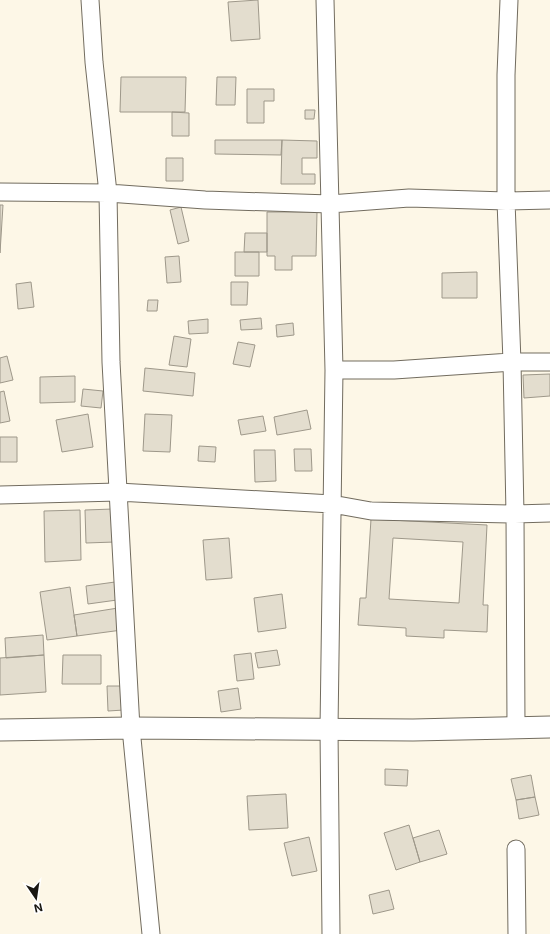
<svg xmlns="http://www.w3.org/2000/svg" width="550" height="934" font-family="Inter,sans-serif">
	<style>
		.building { fill: #e3ddce; stroke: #9e988a; fill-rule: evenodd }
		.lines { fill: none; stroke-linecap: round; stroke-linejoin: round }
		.minor-casing { stroke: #726c5f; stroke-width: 19 }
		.major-casing { stroke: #726c5f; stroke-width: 23 }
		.minor { stroke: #fff; stroke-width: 17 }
		.major { stroke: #fff; stroke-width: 21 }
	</style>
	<rect width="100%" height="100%" fill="#fdf7e7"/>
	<path class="building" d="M258,0L260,39L231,41L228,2Z
		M121,77H186L185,112H120Z
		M217,77H236L235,105H216Z
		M247,89H274V101H264V123H247Z
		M305,110H315L314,119H305Z
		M172,112L189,113V136H172Z
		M215,140H282L281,155L215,154Z
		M282,140L317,141V158H302V174H315V184H281Z
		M166,158H183V181H166Z
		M0,205H3L0,253Z
		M181,207L189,241L178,244L170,210Z
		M267,212H317L316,256H292V270H275V256H267Z
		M245,233H267V252H244Z
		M235,252H259V276H235Z
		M179,256L181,282L167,283L165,257Z
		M477,272V298H442V273Z
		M31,282L34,307L18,309L16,284Z
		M231,282H248L247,305H231Z
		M148,300H158L157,311H147Z
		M261,318L262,329L241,330L240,320Z
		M208,319V333L189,334L188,321Z
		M293,323L294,335L277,337L276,325Z
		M174,336L191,339L187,367L169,365Z
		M238,342L255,345L250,367L233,364Z
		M7,356L13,380L0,383V358Z
		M145,368L195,373L193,396L143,391Z
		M550,374V396L524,398L523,375Z
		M75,376V402L40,403V377Z
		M83,389L103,391L101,408L81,406Z
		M4,391L10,421L0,423V392Z
		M307,410L311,429L277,435L274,417Z
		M88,414L93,447L62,452L56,420Z
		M145,414L172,415L170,452L143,451Z
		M263,416L266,431L241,435L238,420Z
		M0,437H17V462H0Z
		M199,446L216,447L215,462L198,461Z
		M294,449H311L312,471H295Z
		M254,450H275L276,481L255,482Z
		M113,509L115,542L86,543L85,510Z
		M80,510L81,560L45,562L44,511Z
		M371,519L487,525L483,605H488L487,632L444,630V638L406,636V628L358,625L360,598H366ZM393,538L463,542L459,603L389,599Z
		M229,538L232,578L206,580L203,540Z
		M115,582L117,600L88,604L86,586Z
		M70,587L77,636L47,640L40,592Z
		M282,594L286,628L258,632L254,598Z
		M118,608L122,630L77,636L74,615Z
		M43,635L44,655L6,658L5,638Z
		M277,650L280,665L258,668L255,653Z
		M251,653L254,679L237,681L234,655Z
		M44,655L46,692L0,695V658Z
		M63,655H101V684H62Z
		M107,686H123L124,710L108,711Z
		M238,688L241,709L221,712L218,691Z
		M385,769L408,770L407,786L385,785Z
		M531,775L535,797L516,800L511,779Z
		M286,794L288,828L249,830L247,796Z
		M535,797L539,815L519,819L516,800Z
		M409,825L420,862L396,870L384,833Z
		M439,830L447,854L420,862L413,838Z
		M309,837L317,871L292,876L284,843Z
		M389,890L394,909L373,914L369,895Z"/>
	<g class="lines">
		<g class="minor-casing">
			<path id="minor" d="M90,0L94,62L108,193L111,362L131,728L151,934
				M325,0L334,370L329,729L331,934
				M509,0L506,75V201L512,362L515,514L516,728
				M0,192L108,193L205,200L330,204L409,198L506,201L550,200
				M334,370H394L512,362H550
				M0,495L118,492L332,504L371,511L515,514L550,513
				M516,849L517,934"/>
		</g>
		<g class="major-casing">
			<path id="major" d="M0,730L131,728L413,730L550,727"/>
		</g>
		<use href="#minor" class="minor"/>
		<use href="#major" class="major"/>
	</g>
	<g transform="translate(36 898) rotate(167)" stroke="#ffffff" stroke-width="3" paint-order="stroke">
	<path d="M0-3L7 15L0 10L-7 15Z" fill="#191712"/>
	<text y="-6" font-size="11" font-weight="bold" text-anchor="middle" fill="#191712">N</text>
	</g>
</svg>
